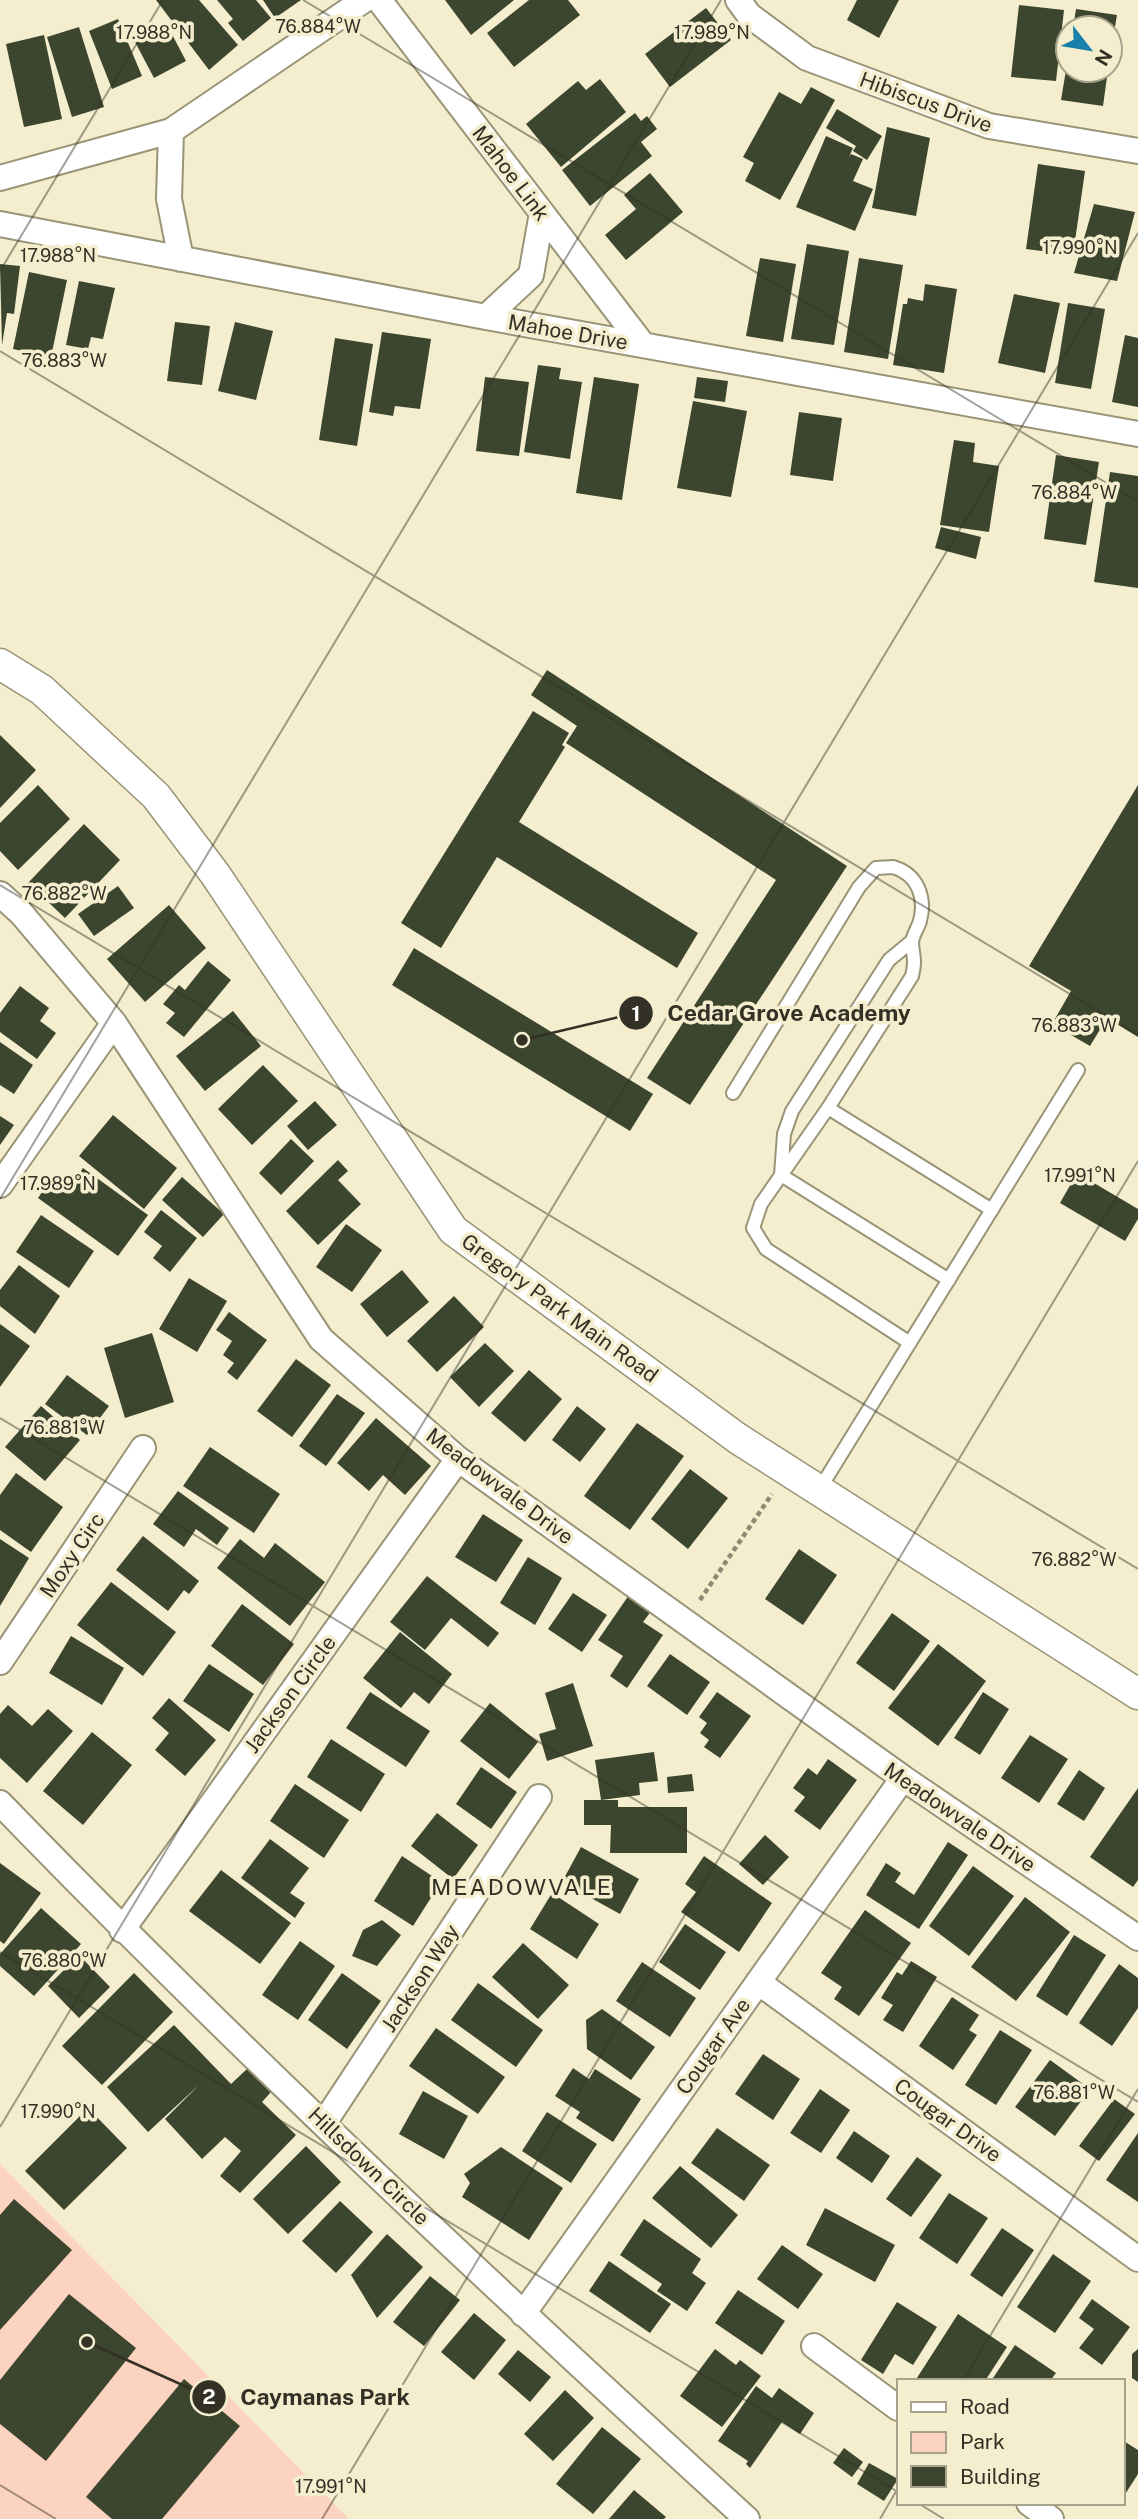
<svg xmlns="http://www.w3.org/2000/svg" width="1138" height="2519" font-family="'Public Sans',sans-serif">
	<style>
		.green { fill: #fcd2c0 }
		.building { fill: #3c452d }
		.lines { fill: none; stroke-linecap: round; stroke-linejoin: round }
		.service-casing { stroke: #9a9477; stroke-width: 16 }
		.minor-casing { stroke: #9a9477; stroke-width: 28 }
		.tertiary-casing { stroke: #9a9477; stroke-width: 33 }
		.path { stroke: #8d8975; stroke-width: 4.5; stroke-dasharray: 5 3.5; stroke-linecap: butt }
		.service { stroke: #fff; stroke-width: 12 }
		.minor { stroke: #fff; stroke-width: 24 }
		.tertiary { stroke: #fff; stroke-width: 30 }
		.ticks { fill: none; stroke: #333125; stroke-width: 2; stroke-opacity: 0.45 }
		.labels { text-anchor: middle; dominant-baseline: central; stroke-width: 7; stroke-linejoin: round; paint-order: stroke }
		.street-label { font-size: 21px; fill: #333125; stroke: #f4eecf }
		.neighbourhood-label { font-size: 23px; letter-spacing: 2px; fill: #333125; stroke: #f4eecf }
		.ticks-label { font-size: 18px; text-anchor: middle; fill: #333125; stroke: #f4eecf; stroke-width: 7; stroke-linejoin: round; paint-order: stroke }
		.leader { fill: none; stroke: #333125; stroke-width: 2.5 }
		.callout-dot { fill: #333125; stroke: #f4eecf; stroke-width: 2.5 }
		.mark-label { font-size: 21px; text-anchor: middle; font-weight: bold; fill: #fff }
		.callout-label { font-size: 23px; text-anchor: middle; font-weight: bold; fill: #333125; stroke: #f4eecf; stroke-width: 7; stroke-linejoin: round; paint-order: stroke }
	</style>
	<rect width="100%" height="100%" fill="#f4eecf"/>
	<path class="green" d="M0,2164L349,2519H0Z"/>
	<path class="building" d="M156,0H199L238,45L209,70Z
		M217,0H256L271,18L243,41L228,23L233,19Z
		M263,0H301L275,18Z
		M445,0H514L471,35Z
		M529,0H568L580,15L514,67L487,33Z
		M857,0H899L879,38L847,20Z
		M1019,5L1064,10L1056,81L1011,77Z
		M706,8L731,40L670,87L645,54Z
		M1076,9L1117,15L1111,50L1110,28H1073Z
		M118,19L142,76L112,89L89,31Z
		M166,23L186,61L154,78L134,40Z
		M79,27L104,107L72,117L47,37Z
		M44,35L62,119L24,127L6,44Z
		M1066,70H1108L1103,106L1061,100Z
		M600,79L626,112L561,167L526,124L578,81L586,90Z
		M811,87L835,100L780,200L745,181L754,163L743,157L779,92L801,104Z
		M837,109L882,136L867,160L853,151L856,146L826,128Z
		M635,113L641,121L647,116L657,129L641,142L652,156L590,206L562,170Z
		M887,127L930,138L916,216L872,208Z
		M826,136L853,148L849,157L851,154L863,159L853,181L873,189L855,231L796,207Z
		M1038,164L1085,171L1073,255L1026,249Z
		M650,173L683,212L626,260L605,235L636,209L624,195Z
		M1094,204L1135,212L1117,281L1074,273Z
		M807,244L849,251L834,345L791,339Z
		M760,258L796,264L783,342L746,336Z
		M859,258L903,265L888,359L844,352Z
		M0,264L20,266L14,314L7,313L2,345Z
		M29,272L67,280L51,357L13,349Z
		M79,281L115,288L103,339L91,337L88,349L66,345Z
		M925,284L957,289L944,373L893,365L903,304H907L908,298L923,301Z
		M1014,294L1060,303L1045,373L998,363Z
		M1068,303L1105,309L1091,389L1055,383Z
		M175,322L210,326L202,385L167,381Z
		M235,322L273,331L256,400L218,391Z
		M382,332L431,339L420,409L395,406L393,416L369,412Z
		M1125,335L1138,338V407L1112,402Z
		M335,338L373,344L357,446L319,440Z
		M538,365L561,368L559,379L582,382L570,459L524,452Z
		M485,377L529,382L519,456L476,451Z
		M594,377L639,384L622,500L576,493Z
		M697,377L728,381L725,402L694,398Z
		M693,401L747,411L731,497L677,488Z
		M799,412L842,418L833,481L790,475Z
		M954,440L975,443L973,462L999,466L989,532L940,525Z
		M1056,455L1099,462L1086,545L1044,539Z
		M1110,472L1138,476V588L1094,582Z
		M941,527L981,537L976,559L935,548Z
		M547,670L847,866L690,1105L647,1078L776,880L566,743L577,726L531,695Z
		M533,711L569,733L562,745L565,747L519,822L698,933L677,968L497,857L441,948L401,923Z
		M0,735L36,770L0,808Z
		M38,785L70,819L18,870L0,851V823Z
		M1138,785V1037L1107,1018L1090,1046L1052,1024L1071,991L1029,966Z
		M84,824L120,860L65,918L28,883Z
		M118,886L134,908L94,936L78,914Z
		M169,905L206,948L145,1002L107,959Z
		M414,948L653,1094L630,1131L392,985Z
		M208,961L231,980L184,1037L166,1023L175,1013L163,1004L179,985L185,990Z
		M20,986L49,1008L40,1021L56,1033L37,1059L0,1032V1013Z
		M233,1011L261,1046L205,1091L176,1056Z
		M0,1042L33,1065L14,1094L0,1085Z
		M263,1065L298,1101L252,1145L218,1109Z
		M315,1101L337,1125L308,1150L287,1126Z
		M113,1115L177,1168L144,1209L79,1156Z
		M0,1116L14,1125L0,1145Z
		M291,1139L314,1161L281,1195L259,1173Z
		M338,1160L348,1171L338,1180L361,1204L318,1245L286,1211Z
		M83,1168L148,1215L118,1256L38,1198L51,1179L67,1191Z
		M1077,1173L1138,1209V1219L1125,1241L1060,1203Z
		M182,1177L224,1214L203,1237L162,1200Z
		M161,1210L197,1238L170,1272L153,1258L162,1246L144,1232Z
		M41,1215L94,1251L69,1288L16,1252Z
		M346,1224L382,1250L352,1292L316,1267Z
		M19,1265L60,1296L35,1334L0,1306V1290Z
		M402,1270L429,1302L387,1337L360,1304Z
		M189,1278L227,1301L197,1352L159,1329Z
		M454,1296L484,1327L437,1372L407,1341Z
		M229,1312L267,1340L237,1380L227,1372L234,1363L223,1355L232,1341L216,1330Z
		M0,1324L30,1346L0,1387Z
		M152,1333L174,1402L125,1418L104,1348Z
		M485,1343L514,1371L479,1407L450,1377Z
		M296,1359L331,1385L292,1437L257,1411Z
		M529,1370L562,1399L525,1442L491,1413Z
		M67,1375L109,1406L87,1435L45,1404Z
		M337,1394L365,1413L326,1466L299,1446Z
		M41,1406L80,1440L45,1481L5,1447Z
		M577,1406L606,1429L580,1462L552,1440Z
		M376,1418L431,1466L405,1495L383,1475L369,1491L337,1463Z
		M637,1423L684,1456L630,1530L584,1496Z
		M210,1447L280,1494L254,1533L183,1486Z
		M690,1469L728,1498L688,1549L651,1519Z
		M16,1473L63,1507L31,1552L0,1530V1495Z
		M178,1491L229,1528L217,1545L196,1529L184,1547L153,1524Z
		M483,1514L523,1540L496,1582L455,1557Z
		M143,1536L199,1581L189,1594L184,1590L168,1611L116,1570Z
		M0,1539L29,1558L0,1606Z
		M240,1539L264,1558L275,1543L325,1582L290,1626L217,1568Z
		M799,1549L837,1575L803,1625L765,1599Z
		M528,1557L562,1578L535,1625L500,1603Z
		M427,1576L499,1633L488,1647L451,1618L425,1650L390,1622Z
		M111,1582L176,1632L143,1676L77,1625Z
		M573,1593L607,1615L582,1652L548,1629Z
		M629,1595L652,1610L643,1622L663,1635L627,1688L610,1676L623,1656L598,1640Z
		M242,1604L294,1644L263,1685L211,1646Z
		M892,1613L930,1641L894,1691L856,1663Z
		M400,1632L452,1674L429,1704L414,1692L401,1708L363,1678Z
		M71,1636L124,1668L102,1705L49,1673Z
		M938,1644L986,1681L938,1746L888,1708Z
		M670,1654L710,1682L687,1715L647,1686Z
		M209,1664L254,1694L229,1732L183,1701Z
		M573,1683L593,1746L547,1761L539,1734L556,1729L545,1693Z
		M370,1692L430,1731L406,1767L346,1728Z
		M717,1692L751,1716L720,1758L704,1747L709,1740L700,1733L707,1723L699,1717Z
		M983,1692L1009,1709L980,1755L954,1738Z
		M169,1698L216,1740L185,1776L155,1750L169,1733L152,1718Z
		M490,1703L538,1742L509,1779L460,1741Z
		M8,1705L32,1726L48,1709L73,1731L27,1783L0,1758V1714Z
		M92,1732L132,1765L83,1825L43,1791Z
		M1030,1735L1068,1759L1039,1803L1001,1778Z
		M331,1739L385,1774L361,1812L307,1777Z
		M654,1752L658,1781L639,1783L640,1795L601,1800L595,1760Z
		M828,1759L857,1780L820,1830L794,1811L805,1797L793,1788L808,1768L817,1775Z
		M481,1767L517,1792L491,1829L456,1804Z
		M1079,1770L1105,1788L1084,1821L1057,1804Z
		M692,1774L694,1791L668,1793L667,1777Z
		M295,1784L349,1820L324,1858L270,1821Z
		M1138,1788V1880L1133,1887L1090,1857Z
		M584,1800H618V1807H687V1853H610L611,1825H584Z
		M437,1813L478,1845L453,1879L411,1846Z
		M765,1835L789,1857L763,1885L739,1864Z
		M270,1839L309,1868L290,1893L305,1903L295,1918L241,1878Z
		M948,1842L968,1855L919,1929L866,1895L886,1863L901,1873L895,1882L914,1895Z
		M581,1847L639,1879L620,1914L562,1882Z
		M402,1856L441,1882L413,1926L374,1901Z
		M704,1856L772,1903L739,1952L681,1912L696,1892L685,1884Z
		M0,1863L41,1893L4,1944L0,1941Z
		M973,1866L1014,1896L969,1956L929,1926Z
		M221,1870L291,1923L260,1964L189,1911Z
		M552,1893L599,1924L577,1959L530,1929Z
		M1025,1897L1070,1932L1016,2001L971,1967Z
		M41,1908L81,1944L34,1996L0,1966V1954Z
		M865,1910L911,1943L859,2016L834,1999L842,1987L821,1973Z
		M382,1920L401,1935L377,1966L352,1956L363,1930Z
		M685,1924L726,1952L700,1990L659,1962Z
		M1074,1935L1106,1955L1067,2016L1036,1996Z
		M300,1941L335,1966L298,2020L262,1995Z
		M523,1943L569,1985L538,2019L492,1977Z
		M79,1955L110,1987L79,2018L48,1986Z
		M911,1961L937,1977L903,2032L883,2020L893,2005L881,1998L897,1972L902,1975Z
		M642,1962L696,1998L670,2037L616,2001Z
		M1119,1964L1138,1978V2008L1112,2046L1079,2023Z
		M134,1973L173,2012L102,2085L62,2046Z
		M342,1973L381,2001L347,2049L308,2020Z
		M478,1983L543,2030L516,2067L451,2020Z
		M952,1997L979,2015L969,2030L977,2035L953,2070L919,2046Z
		M602,2009L655,2047L631,2080L587,2049L586,2020Z
		M174,2025L231,2084L248,2068L271,2092L262,2102L296,2135L240,2193L220,2176L241,2151L225,2137L202,2159L165,2119L199,2085L148,2132L107,2087Z
		M436,2028L505,2077L478,2114L409,2066Z
		M1000,2030L1032,2050L996,2105L965,2085Z
		M763,2054L800,2079L773,2120L735,2094Z
		M1050,2060L1090,2089L1055,2136L1015,2107Z
		M573,2068L589,2079L595,2069L641,2099L613,2142L576,2118L580,2112L555,2096Z
		M820,2089L850,2110L821,2153L790,2133Z
		M423,2091L468,2116L444,2159L399,2134Z
		M1114,2099L1135,2114L1099,2161L1079,2146Z
		M88,2108L127,2148L64,2210L25,2171Z
		M547,2112L597,2144L571,2183L522,2151Z
		M717,2128L770,2165L744,2201L691,2163Z
		M854,2131L890,2156L872,2183L836,2158Z
		M1138,2133V2202L1106,2180Z
		M306,2146L341,2182L288,2234L253,2199Z
		M501,2147L563,2188L529,2240L462,2197L470,2183L464,2174Z
		M917,2157L942,2175L911,2217L886,2199Z
		M680,2166L738,2215L711,2248L652,2198Z
		M949,2193L988,2218L957,2264L919,2238Z
		M14,2199L72,2250L0,2330V2215Z
		M340,2201L373,2232L336,2273L302,2241Z
		M825,2208L895,2245L875,2282L806,2245Z
		M644,2219L701,2259L692,2273L706,2283L687,2311L657,2291L662,2284L620,2255Z
		M1002,2228L1034,2250L1002,2297L970,2275Z
		M387,2234L423,2267L377,2318L351,2275Z
		M782,2245L823,2274L798,2309L757,2279Z
		M1053,2254L1091,2281L1055,2333L1017,2307Z
		M609,2261L671,2304L650,2333L589,2291Z
		M430,2276L460,2300L424,2346L393,2322Z
		M738,2290L785,2321L762,2355L715,2323Z
		M69,2294L136,2348L46,2461L0,2424V2380Z
		M1092,2299L1130,2327L1102,2365L1079,2348L1094,2329L1079,2318Z
		M897,2302L937,2327L913,2365L895,2354L883,2374L861,2360Z
		M474,2313L506,2340L474,2380L441,2352Z
		M958,2314L1007,2347L985,2381H915Z
		M1015,2345L1056,2373L1050,2381H991Z
		M715,2349L736,2365L740,2360L761,2376L722,2427L680,2396Z
		M1138,2349V2382L1132,2378V2354Z
		M518,2350L551,2377L530,2402L498,2374Z
		M184,2379L240,2426L162,2519H112L86,2497Z
		M756,2386L772,2398L779,2388L814,2413L800,2434L782,2422L750,2468L746,2464L748,2461L718,2441Z
		M565,2390L594,2418L553,2461L524,2434Z
		M602,2427L641,2459L593,2514L556,2484Z
		M1122,2440L1138,2450V2474L1122,2499Z
		M844,2448L863,2462L852,2477L833,2463Z
		M869,2463L898,2479L884,2501L857,2484Z
		M634,2490L666,2517L664,2519H609Z"/>
	<g class="lines">
		<g class="service-casing">
			<path id="service" d="M912,941L889,960L792,1111L784,1134L781,1175L949,1280
				M733,1093L859,887L876,868L893,867C918,874 926,898 920,921C918,928 912,936 912,943C913,957 916,960 912,976L828,1108
				M910,1343L766,1249L753,1228L761,1204L828,1108L992,1210
				M819,1490L1078,1070"/>
		</g>
		<g class="minor-casing">
			<path id="minor" d="M379,0L643,345
				M738,0L749,15L807,58L989,126L1138,151
				M171,131L169,199L181,259
				M0,178L171,131L364,0
				M0,224L486,317L1138,434
				M486,317L531,275L542,213
				M0,894L21,913L114,1023L321,1339L458,1459L903,1778L1138,1938
				M0,1185L114,1023
				M0,1662L143,1448
				M0,1803C240,2051 493,2287 747,2519
				M122,1930L458,1459
				M758,1982L1138,2259
				M324,2123L539,1797
				M523,2314L903,1778
				M814,2346L898,2408
				M1029,2503L1051,2519"/>
		</g>
		<g class="tertiary-casing">
			<path id="tertiary" d="M0,664L42,690L156,796L215,874L453,1230L737,1438L1138,1694"/>
		</g>
		<path class="path" d="M700,1600L772,1494"/>
		<use href="#service" class="service"/>
		<use href="#minor" class="minor"/>
		<use href="#tertiary" class="tertiary"/>
	</g>
	<path class="ticks" d="M303,0L1138,502M0,271L163,0M0,351L1138,1035M0,885L1138,1569M0,1199L721,0M0,1418L1138,2102M0,1952L898,2492M0,2127L1138,233M963,2381L1138,2089M0,2485L56,2519M918,2503L944,2519M322,2519L1138,1161M880,2519L898,2488"/>
	<g class="labels">
		<g class="street-label">
			<text transform="translate(926 102) rotate(20)">Hibiscus Drive</text>
			<text transform="translate(511 173) rotate(53)">Mahoe Link</text>
			<text transform="translate(568 332) rotate(10)">Mahoe Drive</text>
			<text transform="translate(560 1308) rotate(36)">Gregory Park Main Road</text>
			<text transform="translate(500 1486) rotate(37)">Meadowvale Drive</text>
			<text transform="translate(72 1555) rotate(-56)">Moxy Circ</text>
			<text transform="translate(290 1694) rotate(-54)">Jackson Circle</text>
			<text transform="translate(960 1817) rotate(34)">Meadowvale Drive</text>
			<text transform="translate(420 1978) rotate(-57)">Jackson Way</text>
			<text transform="translate(713 2046) rotate(-55)">Cougar Ave</text>
			<text transform="translate(948 2120) rotate(36)">Cougar Drive</text>
			<text transform="translate(369 2166) rotate(44)">Hillsdown Circle</text>
		</g>
		<g class="neighbourhood-label">
			<text x="522" y="1886">MEADOWVALE</text>
		</g>
	</g>
	<g class="ticks-label">
		<text x="318" y="33">76.884°W</text>
		<text x="154" y="39">17.988°N</text>
		<text x="712" y="39">17.989°N</text>
		<text x="1080" y="254">17.990°N</text>
		<text x="58" y="262">17.988°N</text>
		<text x="64" y="367">76.883°W</text>
		<text x="1074" y="499">76.884°W</text>
		<text x="64" y="900">76.882°W</text>
		<text x="1074" y="1032">76.883°W</text>
		<text x="1080" y="1182">17.991°N</text>
		<text x="58" y="1190">17.989°N</text>
		<text x="64" y="1434">76.881°W</text>
		<text x="1074" y="1566">76.882°W</text>
		<text x="64" y="1967">76.880°W</text>
		<text x="1074" y="2099">76.881°W</text>
		<text x="58" y="2118">17.990°N</text>
		<text x="331" y="2493">17.991°N</text>
	</g>
	<path class="leader" d="M522 1040L636 1013M87 2342L209 2397"/>
	<g class="callout-dot">
		<circle cx="522" cy="1040" r="7"/>
		<circle cx="87" cy="2342" r="7"/>
		<circle cx="636" cy="1013" r="18"/>
		<circle cx="209" cy="2397" r="18"/>
	</g>
	<g class="mark-label">
		<text x="636" y="1021">1</text>
		<text x="209" y="2404">2</text>
	</g>
	<g class="callout-label">
		<text x="789" y="1021">Cedar Grove Academy</text>
		<text x="325" y="2405">Caymanas Park</text>
	</g>
	<rect x="897" y="2379" width="228" height="126" fill="#f4eecf" stroke="#a7a28b" stroke-width="2"/>
	<rect x="911" y="2402" width="35" height="10" fill="#ffffff" stroke="#a7a28b" stroke-width="2"/>
	<text x="960" y="2414" font-size="21" fill="#333125">Road</text>
	<rect x="911" y="2432" width="35" height="21" fill="#fcd2c0" stroke="#a7a28b" stroke-width="2"/>
	<text x="960" y="2449" font-size="21" fill="#333125">Park</text>
	<rect x="911" y="2466" width="35" height="21" fill="#3c452d" stroke="#a7a28b" stroke-width="2"/>
	<text x="960" y="2484" font-size="21" fill="#333125">Building</text>
	<g transform="translate(1089 49) rotate(121)"><circle r="33" fill="#f4eecf" stroke="#a7a28b" stroke-width="2"/>
	<path d="M0-5L12 26L0 18L-12 26Z" fill="#1880aa"/>
	<text y="-10" font-size="19" font-weight="bold" text-anchor="middle" fill="#333125">N</text>
	</g>
</svg>
